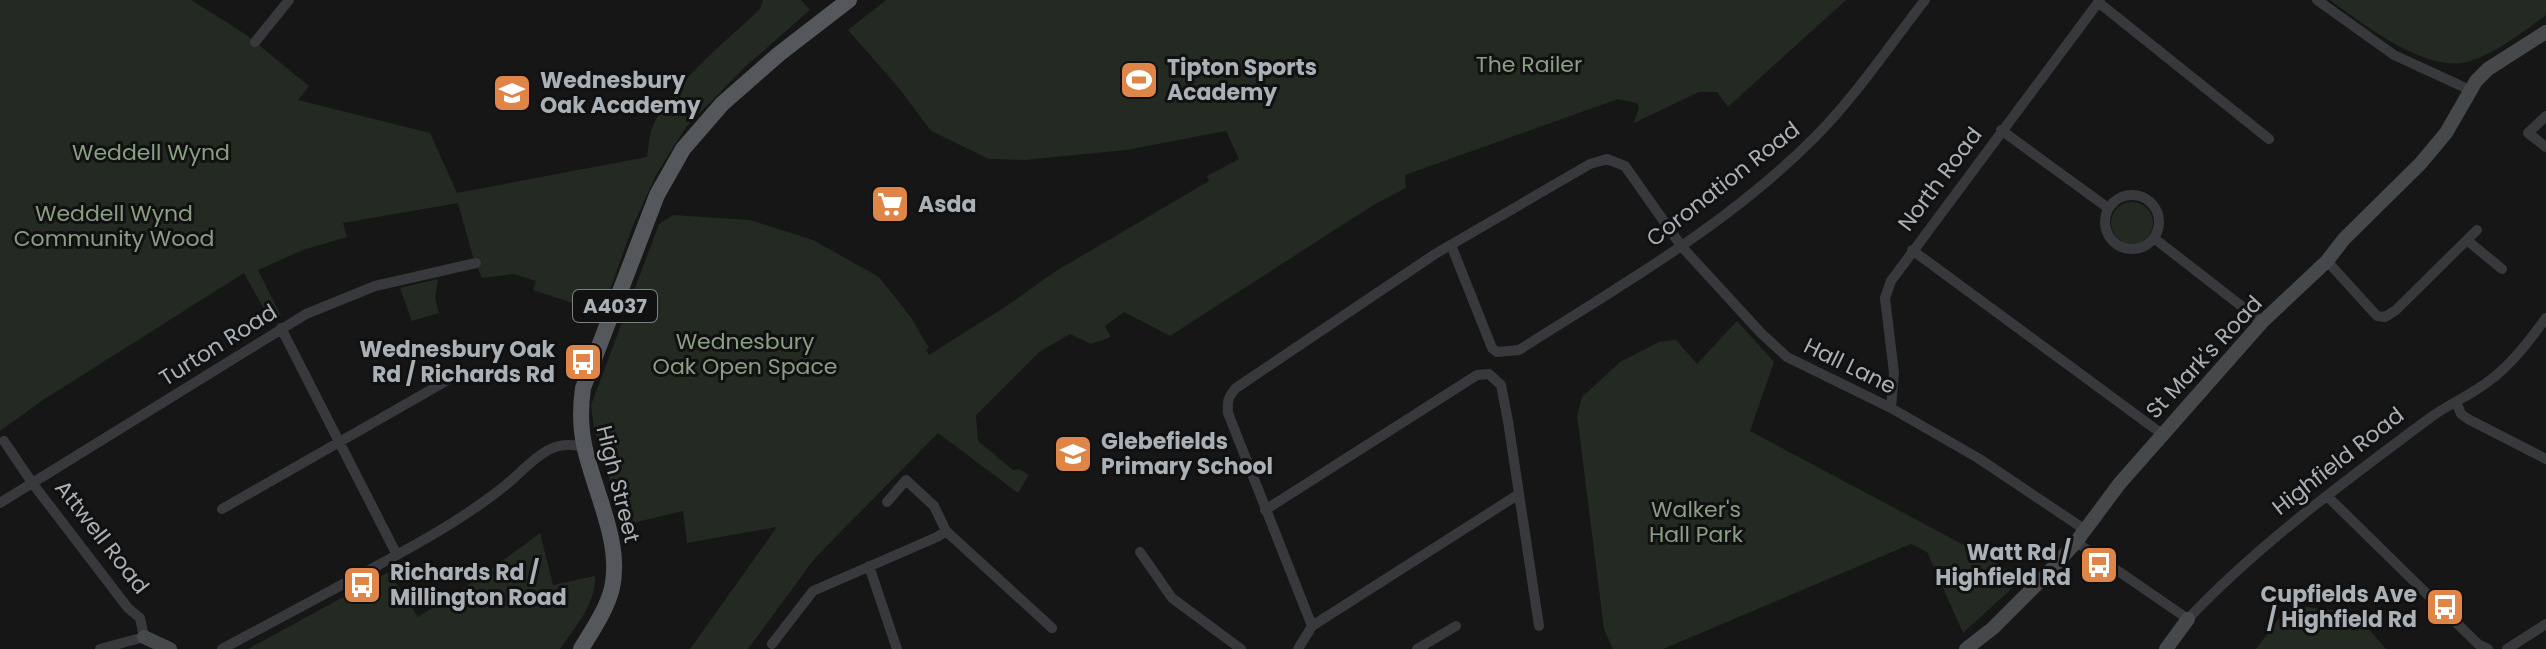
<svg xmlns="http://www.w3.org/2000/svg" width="2546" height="649" font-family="Poppins,sans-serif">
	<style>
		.green { fill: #232a22 }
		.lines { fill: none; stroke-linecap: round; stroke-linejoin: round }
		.street { stroke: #37393c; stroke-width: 10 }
		.secondary { stroke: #46494c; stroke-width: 14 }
		.primary { stroke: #54575b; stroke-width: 16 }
		.labels { text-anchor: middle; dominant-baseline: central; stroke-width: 6; stroke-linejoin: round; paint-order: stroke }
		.shield { fill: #111112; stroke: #7b8185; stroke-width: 2 }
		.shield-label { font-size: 20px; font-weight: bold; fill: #a9b1b6 }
		.park-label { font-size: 22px; fill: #889f82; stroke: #111112 }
		.poi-label { font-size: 22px; font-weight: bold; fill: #a9b1b6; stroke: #111112; text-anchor: start }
		.street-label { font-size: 22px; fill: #a9b1b6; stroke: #111112 }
	</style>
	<rect width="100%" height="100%" fill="#161617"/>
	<path class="green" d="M0,0H191L245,34L309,86L298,100L430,133L457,193L647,157C648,149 649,140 651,132C665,89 728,40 760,9L763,0H801L810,10L747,65L686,127L656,175L632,228L605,304L597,311L533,290L536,281L514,274L482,278L473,257L458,203L343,223L347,237L303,250L258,270L281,316L270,320L244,273L43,400L0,431Z
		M886,0H1846L1728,107L1717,92H1699L1634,123L1639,107L1637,103L1618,99L1405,175L1406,188L1375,204L1170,336L1124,312L1105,326L1111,337L1091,344L1070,334L1039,352L976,415L978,441L1013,470L1019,469L1029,475L1018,493L938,433L815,558L748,649H690L777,527L687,543L683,511L624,525L594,429L591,405L659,224L673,215L750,220L813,240L879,277L910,316L929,348L926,350L929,355L1008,305L1056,271L1209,181L1207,176L1239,159L1226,131L1126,150L1024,160L989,159L931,131L898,87L848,30Z
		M2330,0H2546V15C2521,33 2497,53 2467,62C2425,73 2362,23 2330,0Z
		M2111 223a21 21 0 1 1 42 0a21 21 0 1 1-42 0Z
		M438,279L435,298L439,313L412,321L400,288Z
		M1737,321L1774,362L1750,431L1992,560L2021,580L1963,633L1927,552L1911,544L1663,649H1613L1604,629L1577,415L1582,397L1620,362L1659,342L1676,340L1697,364Z
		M540,533L553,585L595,576C596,604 575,627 560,649H248L389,572L418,617L485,574Z
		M2296,606C2343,611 2355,610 2386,649H2256L2285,610Z"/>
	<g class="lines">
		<path class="street" d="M2317,0L2394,55L2470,90
			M2098,2L2269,139
			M255,42L289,0
			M2546,116L2528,133L2546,147
			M2001,130L2108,208
			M2105 222a27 27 0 1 1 54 0a27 27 0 1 1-54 0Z
			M2155,239L2262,322
			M2468,241L2502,269
			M1451,245L1492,348L1497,352L1519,350C1621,285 1729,224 1815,137C1856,96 1889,46 1925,0
			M1912,250L2162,434
			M2327,261L2377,316L2385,317L2396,310L2477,230
			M281,328L397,555
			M2456,402L2461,414L2468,419L2546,459
			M1891,408L1894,373L1885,298L1891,281L2100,0
			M4,441L33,484L128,608L140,618L144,637L100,649
			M2327,496L2478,644L2488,649
			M0,503L306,314L375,286L476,263
			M222,509L448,380
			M1265,510L1477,375L1489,374L1501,385L1508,421L1539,626
			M946,531L1052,628
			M2076,542L2188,619C2259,544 2344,482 2427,420C2446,405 2470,396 2489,381C2512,364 2529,341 2546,318
			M1140,552L1172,598L1241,649
			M869,566L897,649
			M1312,626L1228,413C1227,401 1228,397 1236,388L1435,254L1590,164L1607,159L1625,166L1682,247L1761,333L1787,357L1891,408L1978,458L2084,529
			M772,644L813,591L937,537L946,531L934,506L906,480L887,502
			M222,649C268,624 315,599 362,574C410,548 459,522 502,488C530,467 545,437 584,447
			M1298,649L1312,626L1519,494
			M1417,649L1456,626
			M2507,649L2546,624"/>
		<path class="secondary" d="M144,637L170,649
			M1966,649L1993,628L2048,573L2076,542L2120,483L2262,322L2327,261L2344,239L2420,164L2446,133L2476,81L2488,69L2546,32
			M2166,649L2188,619"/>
		<path class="primary" d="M581,649C592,631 607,609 612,588C622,543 595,493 585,449C580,428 580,409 583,388L657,195L683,149L722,104L779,54L849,0"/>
	</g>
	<defs>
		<g id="stadium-square" transform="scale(2)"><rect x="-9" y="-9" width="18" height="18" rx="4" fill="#df8547" stroke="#111112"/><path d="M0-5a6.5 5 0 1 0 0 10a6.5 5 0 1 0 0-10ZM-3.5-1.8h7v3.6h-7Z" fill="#fff"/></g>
		<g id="school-square" transform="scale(2)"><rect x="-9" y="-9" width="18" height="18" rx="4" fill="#df8547" stroke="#111112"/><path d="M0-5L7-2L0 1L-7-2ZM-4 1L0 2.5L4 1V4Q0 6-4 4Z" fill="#fff"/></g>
		<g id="supermarket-square" transform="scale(2)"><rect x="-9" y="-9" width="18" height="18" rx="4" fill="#df8547" stroke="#111112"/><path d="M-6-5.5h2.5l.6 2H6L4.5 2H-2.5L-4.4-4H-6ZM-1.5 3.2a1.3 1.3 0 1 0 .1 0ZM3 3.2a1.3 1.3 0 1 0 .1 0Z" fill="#fff"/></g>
		<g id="bus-square" transform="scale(2)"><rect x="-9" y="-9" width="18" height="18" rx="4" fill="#df8547" stroke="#111112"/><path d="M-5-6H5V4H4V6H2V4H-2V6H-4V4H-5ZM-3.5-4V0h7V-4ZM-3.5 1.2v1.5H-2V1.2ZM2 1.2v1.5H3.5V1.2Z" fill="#fff"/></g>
	</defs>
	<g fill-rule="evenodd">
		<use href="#stadium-square" x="1139" y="80"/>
		<use href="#school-square" x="512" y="93"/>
		<use href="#supermarket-square" x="890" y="204"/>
		<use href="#bus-square" x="583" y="362"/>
		<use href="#school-square" x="1073" y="454"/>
		<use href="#bus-square" x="2099" y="565"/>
		<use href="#bus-square" x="362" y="585"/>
		<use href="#bus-square" x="2445" y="607"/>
	</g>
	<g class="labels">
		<rect class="shield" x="573" y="290" width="84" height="32" rx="6"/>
		<g class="shield-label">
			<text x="615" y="306">A4037</text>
		</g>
		<g class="park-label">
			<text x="1529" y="64">The Railer</text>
			<text x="151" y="152">Weddell Wynd</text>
			<text x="114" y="213">Weddell Wynd<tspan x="114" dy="25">Community Wood</tspan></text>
			<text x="745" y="341">Wednesbury<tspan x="745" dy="25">Oak Open Space</tspan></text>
			<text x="1696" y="509">Walker's<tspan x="1696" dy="25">Hall Park</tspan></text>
		</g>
		<g class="poi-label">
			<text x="1167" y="67">Tipton Sports<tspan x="1167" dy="25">Academy</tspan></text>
			<text x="540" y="80">Wednesbury<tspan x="540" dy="25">Oak Academy</tspan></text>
			<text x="918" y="204">Asda</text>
			<text x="555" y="349" text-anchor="end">Wednesbury Oak<tspan x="555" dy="25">Rd / Richards Rd</tspan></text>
			<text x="1101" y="441">Glebefields<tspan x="1101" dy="25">Primary School</tspan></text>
			<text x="2071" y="552" text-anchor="end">Watt Rd /<tspan x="2071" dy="25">Highfield Rd</tspan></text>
			<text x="390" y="572">Richards Rd /<tspan x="390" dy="25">Millington Road</tspan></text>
			<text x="2417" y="594" text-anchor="end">Cupfields Ave<tspan x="2417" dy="25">/ Highfield Rd</tspan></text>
		</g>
		<g class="street-label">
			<text transform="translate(1940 179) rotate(-53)">North Road</text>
			<text transform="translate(1723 184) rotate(-38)">Coronation Road</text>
			<text transform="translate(218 345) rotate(-32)">Turton Road</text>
			<text transform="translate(2204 357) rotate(-47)">St Mark's Road</text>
			<text transform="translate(1850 366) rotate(26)">Hall Lane</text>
			<text transform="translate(2338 461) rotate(-38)">Highfield Road</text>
			<text transform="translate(618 484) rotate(76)">High Street</text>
			<text transform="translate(102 537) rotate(52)">Attwell Road</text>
		</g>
	</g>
</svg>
